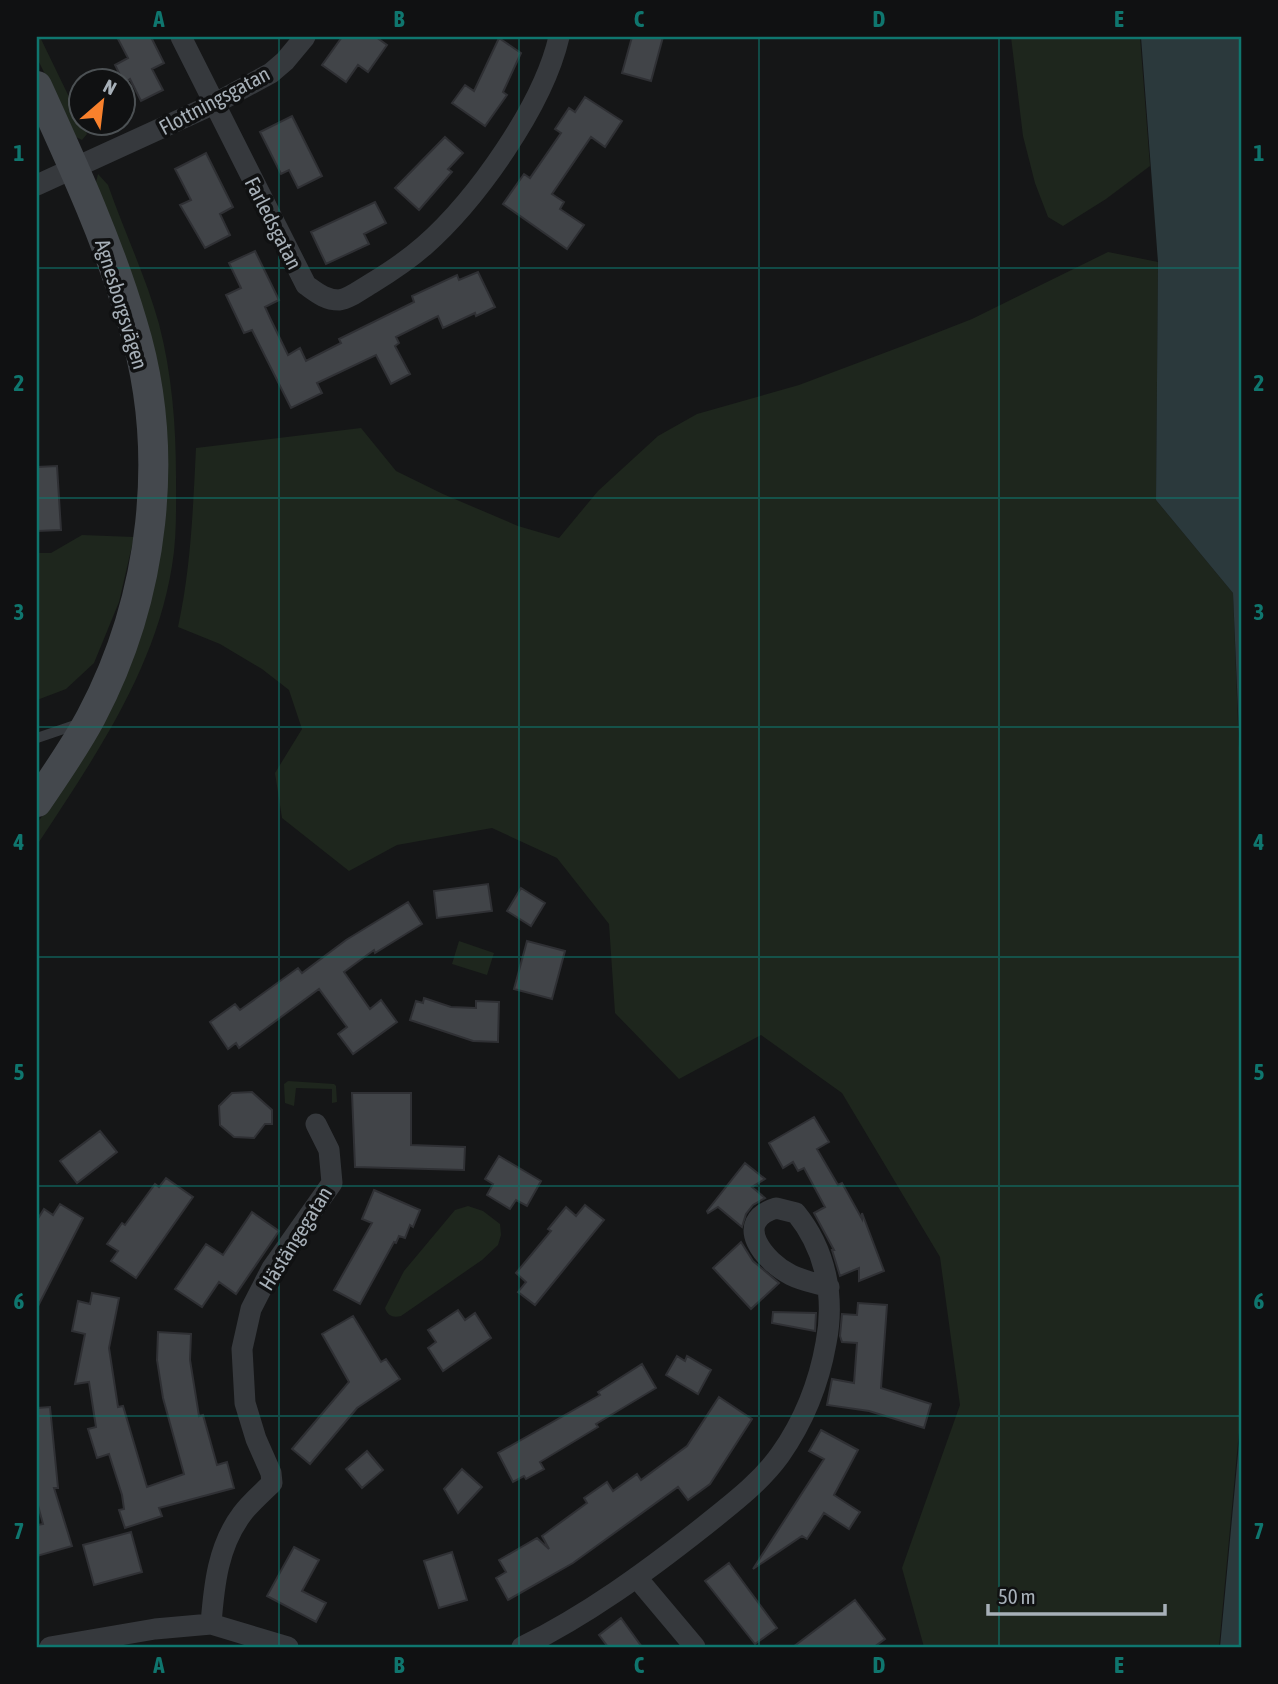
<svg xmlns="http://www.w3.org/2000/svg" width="1278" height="1684" font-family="'Asap Condensed',sans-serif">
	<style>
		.green { fill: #1e261d }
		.water { fill: #2b393c }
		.building { fill: #414448; stroke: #2f3034; stroke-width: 2 }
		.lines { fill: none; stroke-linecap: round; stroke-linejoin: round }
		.lane { stroke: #36393d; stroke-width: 10 }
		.street { stroke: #36393d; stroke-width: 21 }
		.secondary { stroke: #44484d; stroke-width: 30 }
		.grid { fill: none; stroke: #0f766e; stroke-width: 2; stroke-opacity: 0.55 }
		.labels { text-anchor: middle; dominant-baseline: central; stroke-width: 7; stroke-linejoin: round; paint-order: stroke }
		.street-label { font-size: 21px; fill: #a7b0b8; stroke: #101112 }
		.neatline { fill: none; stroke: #0f766e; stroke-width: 2.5 }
		.grid-label { font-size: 23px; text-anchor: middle; font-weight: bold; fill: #0f766e }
	</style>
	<rect width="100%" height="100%" fill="#151617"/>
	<path class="green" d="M37,37H40L87,134L82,140L76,137L37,58Z
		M1011,37H1140L1150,166L1106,199L1063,226L1048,217L1035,183L1023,136Z
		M98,174L108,185C124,231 146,277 159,324C172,374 176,426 176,476C176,506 177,537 172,566C155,671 94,758 37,845V823L68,782L163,510L95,186Z
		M1108,252L1158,262L1156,500L1233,593L1241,802V1410L1219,1647H924L902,1568L960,1405L940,1257L842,1093L761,1035L679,1079L615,1013L609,924L557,858L492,828L397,845L349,871L282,818L275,773L302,729L289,690L262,669L220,644L178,627C191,568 193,508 196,448L361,428L396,471L443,494L518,526L559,538L598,491L658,436L697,414L799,385L908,344L972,319Z
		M82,535L134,537L119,602L94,663L66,689L37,700V553H51Z
		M459,941L494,953L487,975L452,964Z
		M288,1081L334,1084L336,1086L337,1102L332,1103V1089L296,1088L294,1106L285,1103L284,1084Z
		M468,1206L483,1211L500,1224L501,1235L498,1245L482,1260L401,1316C393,1318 388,1316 385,1308L404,1271L455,1210Z"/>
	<path class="water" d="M1141,37H1241V782L1233,593L1156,500L1158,262Z
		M1241,1422V1647H1220Z"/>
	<path class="building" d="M117,37H151L164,63L152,69L163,90L141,101L130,79L124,83L115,65L128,58Z
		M342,37H376L387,45L368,72L358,65L346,82L322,65Z
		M632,37H663L651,81L622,73Z
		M499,38L521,53L503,92L507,95L485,126L452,103L465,85L474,91Z
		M585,97L622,121L605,147L591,137L552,194L564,202L560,209L584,225L567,249L503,204L524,174L530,178L561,133L555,129L569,108L575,112Z
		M292,116L322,176L298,188L289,170L281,174L260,132Z
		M445,137L463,153L448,169L452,172L419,210L395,188Z
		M206,153L233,207L220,214L230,235L205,248L180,205L191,200L175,169Z
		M375,202L386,223L364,234L369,244L326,264L311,232Z
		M255,251L279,300L265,307L271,320L288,355L300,348L306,361L341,343L339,339L414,302L412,296L457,275L459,280L478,272L495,307L476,316L475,313L443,328L438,316L396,337L399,343L395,346L410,374L391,384L376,355L317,383L322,393L291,408L252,330L244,333L226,295L241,288L229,263Z
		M57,466L61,530L37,531V467Z
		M488,884L492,911L437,918L434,891Z
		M521,888L545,903L531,926L507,911Z
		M408,902L422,924L375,953L374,950L344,972L370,1009L381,1000L397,1022L353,1054L338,1034L347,1027L319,989L239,1048L236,1043L228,1049L210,1022L235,1004L240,1010L298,968L302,973L346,940Z
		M527,941L565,951L552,999L514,989Z
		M424,998L451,1007L476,1008V1001L499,1002L498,1042L473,1041L410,1020L416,1001L423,1003Z
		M252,1092L272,1110V1124H265L254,1138L234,1137L220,1125L219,1106L232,1093Z
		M352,1093H411V1145L465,1147L464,1170L355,1167Z
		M814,1117L829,1142L817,1149L838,1185L842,1183L862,1219V1213L884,1271L859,1281V1268L840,1276L832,1250H834L814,1213L825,1207L804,1168L798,1171L793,1162L783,1168L769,1143Z
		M100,1131L117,1152L77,1183L60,1161Z
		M499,1156L541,1181L527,1206L516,1200L510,1209L487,1195L493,1184L485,1179Z
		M745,1163L765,1179L752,1187L765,1198L753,1205L746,1214L742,1227L718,1207L708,1213L707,1211Z
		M166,1178L193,1197L136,1278L111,1261L118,1251L107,1244L122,1223L125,1225L155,1184L159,1187Z
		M374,1190L420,1210L413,1227L410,1225L405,1238L399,1236L396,1243L394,1242L360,1304L334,1290L372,1223L362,1219Z
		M60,1204L83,1218L37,1308V1220L44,1209L53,1215Z
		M585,1205L604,1220L535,1305L518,1292L526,1282L516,1273L551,1231L548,1229L566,1207L576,1216Z
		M252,1212L279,1231L236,1294L219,1282L202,1307L175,1289L206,1244L223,1255Z
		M741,1242L753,1261L779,1283L751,1309L713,1268Z
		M92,1293L119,1298L109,1348L118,1407L123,1406L147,1487L184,1474L163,1398L157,1360L158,1332L191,1334L190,1360L199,1416L203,1415L217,1465L227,1462L234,1488L159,1508L162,1516L125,1528L119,1510L124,1509L122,1495L109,1454L97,1458L88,1429L96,1427L89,1382L75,1384L85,1334L72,1331L78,1301L90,1304Z
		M858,1303L887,1305L881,1388L931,1404L924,1428L869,1411L827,1405L832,1379L854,1383L857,1343L842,1342L840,1336L842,1314L857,1315Z
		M458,1310L465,1320L475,1313L491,1338L443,1371L428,1348L436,1342L428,1330Z
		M773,1312L816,1313L815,1331L772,1323Z
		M353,1316L381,1362L386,1359L400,1379L357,1408L310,1464L292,1449L349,1382L322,1334Z
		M677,1356L685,1361L687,1356L711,1370L698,1394L666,1375Z
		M642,1364L656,1388L596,1424L598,1427L540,1462L544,1469L526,1479L524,1476L513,1482L498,1453L600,1395L598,1392Z
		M719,1397L752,1419L710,1484L688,1500L678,1487L573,1563L508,1600L496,1578L506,1572L499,1560L537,1538L549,1549L542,1536L587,1503L584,1498L607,1482L613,1491L637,1474L641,1480L687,1446Z
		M50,1407L58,1488H54L72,1546L37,1556V1525L43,1524L37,1502V1408Z
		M821,1430L858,1450L834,1495L860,1512L849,1529L824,1513L807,1539L802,1536L753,1569L824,1459L809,1451Z
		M367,1451L383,1470L362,1488L346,1469Z
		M462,1469L482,1487L458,1513L444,1489Z
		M131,1532L142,1572L94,1585L83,1545Z
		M294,1547L319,1560L302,1591L326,1603L316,1622L267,1596Z
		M452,1552L467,1600L439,1608L424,1561Z
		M729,1563L777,1628L755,1644L705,1581Z
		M855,1600L885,1639L874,1647H793Z
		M621,1618L642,1647H608L599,1635Z"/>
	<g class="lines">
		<path class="lane" d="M37,738L78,724"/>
		<path class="street" d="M181,37L306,285C316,292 325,300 339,300C349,299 363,288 372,283C390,272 408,260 424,246C477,199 543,106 559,37
			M37,185L214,104L271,73L285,61L305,37
			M637,1578L695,1647
			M211,1624C214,1585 218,1546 242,1514C250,1503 262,1493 272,1483L271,1473L256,1439L245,1403L242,1349L251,1309L272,1268L332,1183L329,1150L316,1124
			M50,1647L155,1629L211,1624L288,1647
			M522,1647C587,1615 646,1572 703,1527C730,1505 759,1484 780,1455C804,1421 819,1383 826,1343C835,1297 826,1250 796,1213L776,1208C731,1222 765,1262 791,1275C803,1281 816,1283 829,1287"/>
		<path class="secondary" d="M37,86C72,163 108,241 132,322C172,451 154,598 91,717C75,747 56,774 37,802"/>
	</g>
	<path class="grid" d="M279,37V1647M519,37V1647M759,37V1647M999,37V1647M37,268H1241M37,498H1241M37,727H1241M37,957H1241M37,1186H1241M37,1416H1241"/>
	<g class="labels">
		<g class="street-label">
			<text transform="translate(214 100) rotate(-28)">Flottningsgatan</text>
			<text transform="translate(274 223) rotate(63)">Farledsgatan</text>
			<text transform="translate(122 304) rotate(73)">Agnesborgsvägen</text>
			<text transform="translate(295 1238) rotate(-58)">Hästängegatan</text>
		</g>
	</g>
	<rect width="1278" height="1684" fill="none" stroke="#101112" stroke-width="77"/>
	<g transform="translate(102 102) rotate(28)"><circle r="33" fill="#101112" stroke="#4c5154" stroke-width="2"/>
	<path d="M0-5L12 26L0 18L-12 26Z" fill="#f9812c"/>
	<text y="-10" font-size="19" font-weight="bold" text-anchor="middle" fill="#a7b0b8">N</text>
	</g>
	<path d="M988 1604v10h177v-10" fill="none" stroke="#a7b0b8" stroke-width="3.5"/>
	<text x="998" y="1604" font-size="21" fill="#a7b0b8" stroke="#101112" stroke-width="5" paint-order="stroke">50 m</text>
	<rect x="38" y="38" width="1202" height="1608" class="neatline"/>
	<g class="grid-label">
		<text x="159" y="27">A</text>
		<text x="399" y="27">B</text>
		<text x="639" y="27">C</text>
		<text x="879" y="27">D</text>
		<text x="1119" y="27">E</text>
		<text x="19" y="161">1</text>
		<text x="1259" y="161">1</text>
		<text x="19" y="391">2</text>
		<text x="1259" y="391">2</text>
		<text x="19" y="620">3</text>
		<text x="1259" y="620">3</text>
		<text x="19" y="850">4</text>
		<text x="1259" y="850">4</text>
		<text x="19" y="1080">5</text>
		<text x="1259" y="1080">5</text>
		<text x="19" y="1309">6</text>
		<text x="1259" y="1309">6</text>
		<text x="19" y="1539">7</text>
		<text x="1259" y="1539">7</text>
		<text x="159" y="1673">A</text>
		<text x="399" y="1673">B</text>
		<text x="639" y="1673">C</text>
		<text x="879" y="1673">D</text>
		<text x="1119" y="1673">E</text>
	</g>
</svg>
